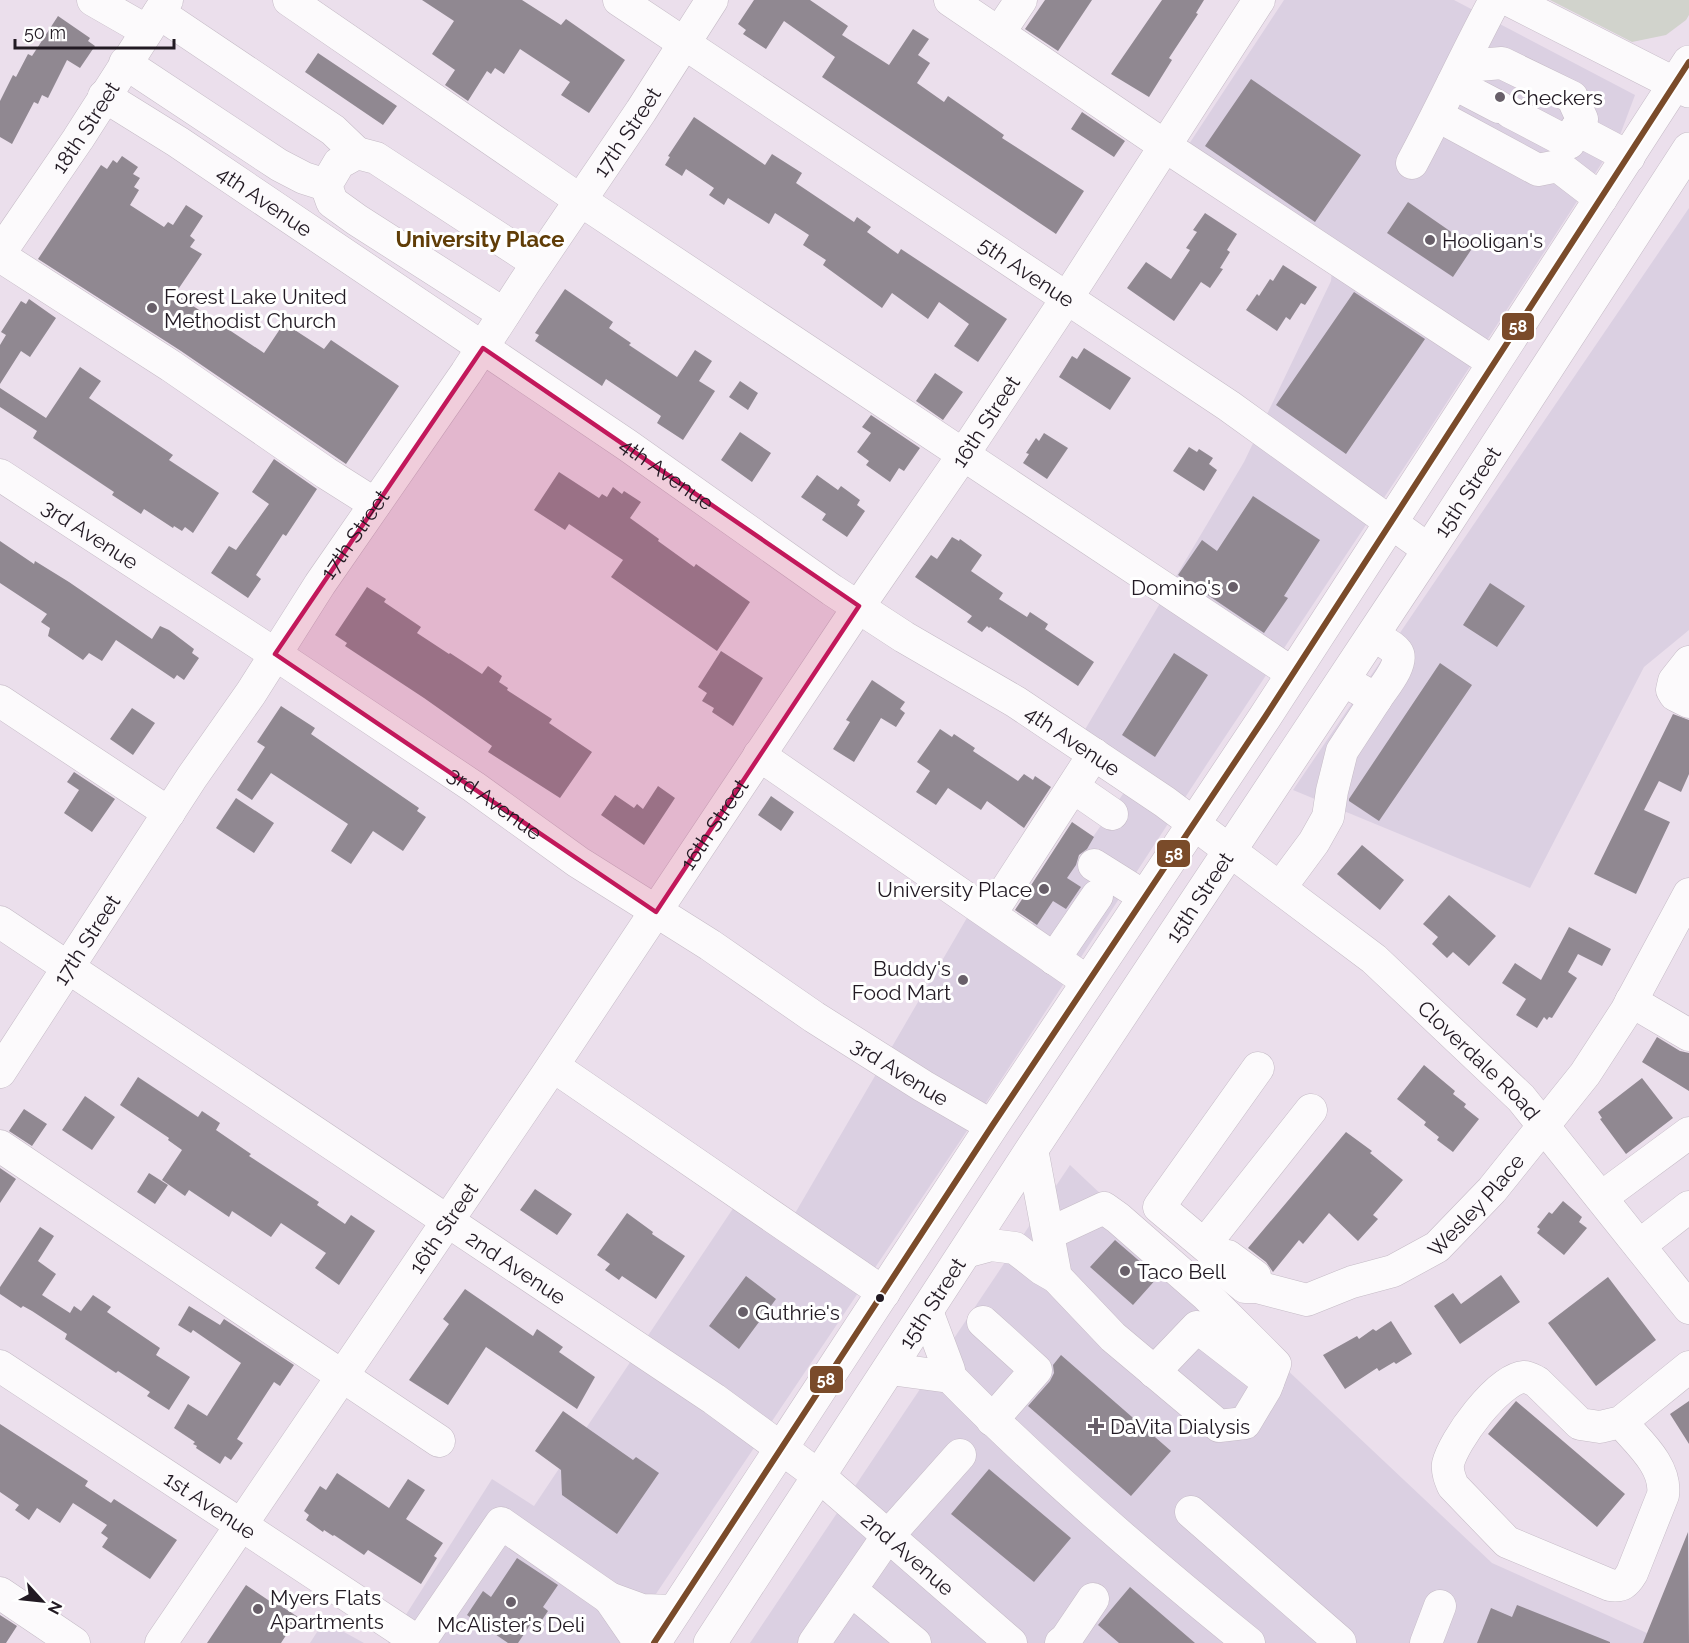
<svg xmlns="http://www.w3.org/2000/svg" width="1689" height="1643" font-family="Raleway,sans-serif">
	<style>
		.commercial { fill: #dbd0e2 }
		.green { fill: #d1d3cc }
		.building { fill: #908891 }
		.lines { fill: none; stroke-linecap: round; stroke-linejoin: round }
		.minor-casing { stroke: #c5bbc6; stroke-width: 33 }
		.major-casing { stroke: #c5bbc6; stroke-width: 34 }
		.minor { stroke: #fcfafc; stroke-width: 32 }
		.major { stroke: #fcfafc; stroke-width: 33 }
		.bus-1-casing { stroke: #fff; stroke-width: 10 }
		.bus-1 { stroke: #7a4b2a; stroke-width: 6 }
		.marked { fill: #c2185b; fill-opacity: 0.2; stroke: #c2185b; stroke-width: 4.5; stroke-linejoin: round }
		.poi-dot { fill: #685f69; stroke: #fff; stroke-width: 2 }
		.bus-dot { fill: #221a23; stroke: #fff; stroke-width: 2 }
		.labels { text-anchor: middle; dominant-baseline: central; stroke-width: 6; stroke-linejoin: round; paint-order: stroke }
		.poi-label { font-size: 21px; fill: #221a23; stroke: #fff; text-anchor: start }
		.street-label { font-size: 21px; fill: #221a23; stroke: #fff }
		.neighbourhood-label { font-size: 22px; font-weight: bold; fill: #603d07; stroke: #fff }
		.line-badge { stroke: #fff; stroke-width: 2 }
		.badge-label { font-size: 16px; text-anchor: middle; font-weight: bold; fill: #fff }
	</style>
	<rect width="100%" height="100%" fill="#ebdfec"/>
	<path class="commercial" d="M1284,0H1454L1635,95L1620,135L1425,436L1205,767L993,1092L623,1643H388L492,1479L534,1506L734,1207L783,1234L975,904L1023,937L1132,781L1077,743L1244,462L1331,281L1335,241L1189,144Z
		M1689,208V630L1644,667L1530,888L1293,790Z
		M1070,1165L1492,1563L1669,1643H750Z
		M324,1621L364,1643H310Z"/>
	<path class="green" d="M1550,0H1689V15L1686,20L1666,35L1632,42Z"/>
	<path class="building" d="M422,0H522L561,25L566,19L625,60L589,113L561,95L570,82L520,49L504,74L495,68L491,74L487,71L468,101L445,85L455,70L432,54L454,21Z
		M754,0H810L848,26L842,35L889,65L913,29L929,39L918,55L930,63L917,83L944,102L948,96L1004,135L1002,138L1084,191L1056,234L822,77L835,57L784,21L766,49L743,34L746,30L738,24Z
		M1045,0H1092L1058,51L1025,29Z
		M1162,0H1204L1196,13L1198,14L1169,58L1172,60L1149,97L1111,74Z
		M58,16L90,38L88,41L95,46L80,68L67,60L48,98L42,95L38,104L34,102L12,144L0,137V101L13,75L16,77L28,54L32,56Z
		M318,53L397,106L383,125L305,72Z
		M1251,79L1361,155L1315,222L1205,146Z
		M1082,112L1125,141L1114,157L1071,129Z
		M694,117L765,165L772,154L802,173L796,183L854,222L857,217L871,227L867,232L898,254L901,249L1007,319L978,362L954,346L969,324L939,302L928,319L892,293L882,308L823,265L826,260L803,245L809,235L775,213L769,224L728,198L724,205L709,195L714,188L686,169L682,176L665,165L670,157L668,156Z
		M122,156L138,167L133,174L140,178L134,187L139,190L130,205L164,227L168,222L173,225L186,205L203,216L190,236L195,240L190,247L202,254L175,294L264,353L284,323L324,349L331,340L399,386L346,464L181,351L38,259L101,165L107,169L113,160L117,163Z
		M1408,202L1473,247L1453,277L1387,233Z
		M1205,213L1237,234L1227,250L1230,252L1220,268L1223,269L1210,288L1201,282L1174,321L1127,288L1146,262L1171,279L1190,250L1186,248L1197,232L1193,230Z
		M1283,265L1317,287L1305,305L1301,303L1290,320L1286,317L1277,331L1246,310L1257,294L1259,296L1270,279L1273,281Z
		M565,289L613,322L609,328L631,343L629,345L677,377L695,350L712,361L699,381L715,391L683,440L657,423L661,416L606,379L602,386L535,341L539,335L535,333Z
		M1354,292L1425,339L1346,454L1276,405Z
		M29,299L56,318L30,357L21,351L0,384V345L6,335L1,332L21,301L26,304Z
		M1084,348L1131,378L1110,410L1059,377L1072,356L1077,359Z
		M80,367L101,381L89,398L173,455L169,460L219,493L193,533L185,527L182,531L174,526L173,528L144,509L141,514L112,495L114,492L33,438L37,431L0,407V388L46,418Z
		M935,373L963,392L943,420L916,401Z
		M740,381L758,393L748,410L729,397Z
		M871,415L920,448L904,471L899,468L890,482L866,465L869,461L857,452L871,433L862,427Z
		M740,432L771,453L752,482L721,460Z
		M1044,433L1068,448L1047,479L1023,463L1029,454L1026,453L1036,438L1039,441Z
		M1189,447L1197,452L1199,449L1213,458L1209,464L1217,470L1204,491L1173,471Z
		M274,459L317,489L286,536L283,534L256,575L261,579L248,598L211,573L229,546L236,550L269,504L252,492Z
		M559,472L599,498L602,494L607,497L613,487L622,494L624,491L641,502L630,518L659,539L658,541L694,567L696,564L750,602L717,651L611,577L623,560L569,524L565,530L534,510Z
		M817,475L838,490L841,486L860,500L857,505L865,511L847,537L822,520L826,514L801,497Z
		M1253,496L1320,540L1284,596L1288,598L1264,633L1178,575L1202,540L1217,551Z
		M952,537L959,541L960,539L982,555L971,571L1003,593L999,599L1027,617L1030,612L1048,624L1045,629L1094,662L1078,686L990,627L989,628L987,626L982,632L967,622L972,616L915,577L931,555L937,559Z
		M0,541L34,564L35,561L69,582L152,639L160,626L169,630L194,649L192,653L199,658L184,680L177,675L174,679L116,640L102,661L89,653L83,660L48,636L50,628L41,622L47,614L0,583Z
		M1490,583L1525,606L1497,647L1463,625Z
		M367,587L386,599L384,602L421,627L417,633L449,654L450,653L482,674L488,666L502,676L499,682L508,688L507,690L552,719L549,723L592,752L560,798L488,752L492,746L424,698L345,646L347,643L335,635Z
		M721,651L763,678L733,726L712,712L714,708L702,701L707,693L698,687Z
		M1174,653L1208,675L1155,757L1122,735Z
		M1440,663L1472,685L1379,821L1349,801V799Z
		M872,680L905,702L900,709L905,713L896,727L881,718L854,762L833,749L850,722L846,720Z
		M281,706L315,728L311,734L419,808L417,811L426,817L403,851L373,831L351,864L331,851L348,824L271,773L252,800L237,790L265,747L257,742Z
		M132,708L155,723L133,755L110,739Z
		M1673,714L1689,720V774L1681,792L1659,781L1644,810L1670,822L1636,894L1594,874Z
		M940,729L952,737L954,734L975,748L973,751L1018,781L1024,774L1033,780L1035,776L1051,787L1024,828L987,801L981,810L948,788L936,805L916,792L930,771L917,762Z
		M74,772L115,799L92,832L64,813L79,790L67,782Z
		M658,786L675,798L644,845L601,815L615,795L634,808L637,804L643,809Z
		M771,796L794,812L781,831L758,815Z
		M236,798L274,823L254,853L216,828Z
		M1072,822L1094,837L1087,849L1079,855L1076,865L1067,878L1081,887L1066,909L1053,901L1037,925L1015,910Z
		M1362,845L1404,880L1380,910L1337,874Z
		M1449,895L1496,936L1469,966L1453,952L1447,958L1432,944L1438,937L1423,924Z
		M1569,927L1611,949L1602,966L1578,954L1568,972L1577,978L1552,1018L1549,1017L1547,1020L1544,1017L1537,1028L1516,1015L1526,999L1502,983L1515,963L1541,980Z
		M1657,1037L1680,1051L1689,1053V1091L1642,1062Z
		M1424,1065L1455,1091L1453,1094L1466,1104L1464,1107L1479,1119L1453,1152L1437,1140L1439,1137L1424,1125L1426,1122L1397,1099Z
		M138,1077L198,1117L202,1111L220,1123L216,1130L251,1154L249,1156L319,1202L317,1205L345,1224L351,1215L375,1231L339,1285L315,1268L326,1253L281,1223L271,1237L232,1211L229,1217L189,1190L185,1196L162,1180L182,1150L168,1140L169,1138L120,1105Z
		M1642,1078L1673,1118L1626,1154L1600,1119L1602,1118L1598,1112Z
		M85,1096L115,1117L92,1150L62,1130Z
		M24,1109L47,1124L32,1146L9,1131Z
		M1346,1132L1372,1151L1370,1153L1403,1180L1373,1215L1378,1219L1358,1241L1329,1213L1303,1244L1299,1240L1273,1272L1266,1262L1248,1248Z
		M0,1168L16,1179L0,1203Z
		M149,1173L168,1185L155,1204L137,1192Z
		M535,1189L572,1214L557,1235L520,1210Z
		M1563,1201L1582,1217L1579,1222L1587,1228L1564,1255L1537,1233L1540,1229L1537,1227L1549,1212L1552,1214Z
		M627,1213L653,1232L652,1234L685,1256L656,1299L622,1276L619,1280L605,1270L610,1264L597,1255Z
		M40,1227L54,1236L38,1261L56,1274L42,1295L70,1313L74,1306L81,1311L93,1295L111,1307L107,1312L160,1348L156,1355L190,1377L169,1410L147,1396L150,1392L118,1371L116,1373L65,1339L67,1334L32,1311L23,1306L21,1308L0,1294V1287Z
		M1115,1240L1158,1277L1133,1305L1090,1267Z
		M1501,1275L1520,1302L1460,1344L1434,1306L1453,1293L1461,1304Z
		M746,1276L776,1299L739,1349L709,1326Z
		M1608,1277L1656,1340L1596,1386L1548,1323Z
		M465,1289L533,1336L537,1329L563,1347L559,1352L595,1377L577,1409L486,1347L448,1405L409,1380L449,1324L443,1319Z
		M189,1306L220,1325L224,1319L294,1365L280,1386L274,1382L237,1439L243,1443L231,1460L225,1456L220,1464L196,1448L197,1446L193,1444L195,1442L174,1428L188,1404L207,1416L241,1363L193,1330L191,1333L178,1325Z
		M1391,1321L1412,1354L1396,1364L1394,1362L1379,1371L1377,1368L1345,1389L1323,1355L1357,1336L1359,1339L1373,1329L1376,1331Z
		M1061,1355L1171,1451L1131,1496L1028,1406L1050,1381L1054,1373L1053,1365Z
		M1516,1401L1625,1494L1597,1527L1488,1434Z
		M1689,1401V1444L1670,1414Z
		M563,1411L633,1460L636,1457L659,1473L617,1534L562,1495L561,1470L535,1451Z
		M0,1424L88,1481L85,1486L111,1503L114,1499L177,1540L150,1579L102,1547L108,1538L101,1533L107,1525L73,1503L60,1523L37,1508L29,1520L15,1510L19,1505L0,1492Z
		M989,1469L1071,1538L1034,1582L951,1514Z
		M337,1473L389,1508L408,1479L425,1490L406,1519L443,1543L434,1556L437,1558L421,1584L368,1550L364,1555L334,1535L333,1536L324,1530L323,1532L306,1520L309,1515L304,1511L320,1486L326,1490Z
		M1688,1532L1689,1643H1643Z
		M517,1558L558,1585L543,1607L548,1611L536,1629L530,1625L518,1643H508L467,1615L483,1591L491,1597Z
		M246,1585L271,1602L272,1600L298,1617L281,1643H207Z
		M1130,1587L1195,1643H1119L1098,1625Z
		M1517,1605L1610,1642V1643H1477L1491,1608L1512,1617Z
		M0,1615L17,1626L6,1643H0Z"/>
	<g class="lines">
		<g class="minor-casing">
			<g id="minor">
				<path d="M93,0L147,31"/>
				<path d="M289,0L580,200L1292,673"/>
				<path id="s1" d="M619,0L1229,406L1429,550"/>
				<path d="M950,0L1165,146L1494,363"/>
				<path d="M159,13L333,130L357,153"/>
				<path d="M999,33L1021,0"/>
				<path d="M125,63L279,165L304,178L326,185"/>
				<path d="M1478,65L1502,63L1572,97L1582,119"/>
				<path d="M1453,83L1499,107"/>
				<path id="s2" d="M104,96L178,142L627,445L832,590L904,637L1016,702L1165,802L1374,959L1521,1098L1689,1308"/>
				<path d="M1510,112L1569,143"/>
				<path d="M1438,116L1538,170L1558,166L1601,199"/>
				<path d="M1576,129L1629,157"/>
				<path d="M1412,163C1441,109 1466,54 1495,0"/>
				<path id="s3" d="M0,253L78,139L167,0"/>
				<path d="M0,256L171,366L326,473L375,504"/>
				<path d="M504,314L357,220L332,202L326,185L339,163L357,153L376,158L537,263"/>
				<path id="s4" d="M0,475L275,654L474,787L578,862L710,945L814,1017L923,1086L992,1126"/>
				<path d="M1689,662L1674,681L1672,690L1675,695L1689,702"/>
				<path d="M1357,688L1376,699C1382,689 1405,663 1397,652C1392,645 1380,640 1373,636"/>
				<path d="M0,701L169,813"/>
				<path d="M759,755L1088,982"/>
				<path d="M1073,787L1112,814"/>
				<path d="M1094,865L1145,897"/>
				<path d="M1280,888L1314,842L1328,817L1332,791L1342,751L1376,699"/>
				<path d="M997,904L1094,754"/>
				<path id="s5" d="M0,922L714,1399L819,1476L1011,1643"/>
				<path d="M1054,959L1097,896"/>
				<path d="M1631,1001L1689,1035"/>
				<path d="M553,1066L884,1293"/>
				<path id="s6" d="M0,1072L192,777L251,693L320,584L466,373L525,282L641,111L712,0"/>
				<path d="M0,1146L439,1441"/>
				<path d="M1032,1149L1056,1277L1113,1337L1219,1426L1245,1423L1266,1388L1275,1364L1206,1295L1118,1218L1104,1208L1048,1234"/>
				<path d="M1602,1197L1689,1133"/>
				<path d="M1205,1244L1311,1110"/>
				<path d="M1640,1245L1689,1207"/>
				<path d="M965,1252L991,1245L1015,1248L1042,1269L1056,1277"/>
				<path d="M1215,1254L1159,1207L1258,1068"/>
				<path id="s7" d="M1257,1287L1255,1276L1228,1256L1215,1254L1218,1265L1245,1287H1257L1307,1300L1352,1282L1393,1271L1437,1247L1492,1190L1585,1074L1626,1011L1689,894"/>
				<path d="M927,1311L949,1370L950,1377C1043,1472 1145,1559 1249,1643"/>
				<path d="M983,1322L1036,1370L992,1420"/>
				<path id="s8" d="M0,1366L420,1643"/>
				<path d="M890,1369L950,1377"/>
				<path d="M1154,1372L1197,1327L1268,1382"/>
				<path d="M1621,1422C1638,1442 1667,1466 1663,1495L1632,1573C1626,1583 1622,1587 1610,1585L1507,1542L1453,1486C1450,1479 1447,1472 1448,1464C1453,1441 1498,1379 1524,1377C1529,1377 1533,1380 1537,1382L1580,1424L1600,1427L1621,1422L1689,1367"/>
				<path d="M1191,1512L1340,1642L1339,1643"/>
				<path d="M851,1590L915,1643"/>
				<path d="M0,1593L74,1643"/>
				<path d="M609,1598L640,1643"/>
				<path id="s9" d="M161,1643L546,1076L859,606L963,455L1067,298L1259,0"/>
				<path d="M419,1643L501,1523L609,1598L642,1610L675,1611"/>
				<path d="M814,1643L887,1537L960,1455"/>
				<path d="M1061,1643L1066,1639L1093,1599"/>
				<path d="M1426,1643L1440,1606"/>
			</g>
		</g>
		<g class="major-casing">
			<g id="major">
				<path d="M1510,0L1689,91"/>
				<path d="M654,1643L992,1126L1265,717L1689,62"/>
				<path id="s10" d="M710,1643L1032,1149L1429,550L1689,149"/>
			</g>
		</g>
		<use href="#minor" class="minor"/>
		<use href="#major" class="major"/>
		<g class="bus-1-casing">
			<path id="bus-1" d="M654,1643L992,1126L1265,717L1689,62"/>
		</g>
		<use href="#bus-1" class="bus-1"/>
	</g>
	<path class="marked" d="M483,348L859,606L656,912L275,654Z"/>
	<g class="poi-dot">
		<circle cx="1500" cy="97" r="6"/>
		<circle cx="1430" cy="240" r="6"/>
		<circle cx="152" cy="308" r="6"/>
		<circle cx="1233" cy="587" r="6"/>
		<circle cx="1044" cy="889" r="6"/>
		<circle cx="963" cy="980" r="6"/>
		<circle cx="1125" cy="1271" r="6"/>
		<circle cx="743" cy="1312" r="6"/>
		<path d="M1093 1417h6v6h6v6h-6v6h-6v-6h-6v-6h6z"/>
		<circle cx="511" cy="1602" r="6"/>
		<circle cx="258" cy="1609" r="6"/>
	</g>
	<circle class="bus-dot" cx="880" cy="1298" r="5"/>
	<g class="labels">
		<g class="poi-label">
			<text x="1512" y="97">Checkers</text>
			<text x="1442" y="240">Hooligan's</text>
			<text x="164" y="296">Forest Lake United<tspan x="164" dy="24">Methodist Church</tspan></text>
			<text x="1221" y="587" text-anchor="end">Domino's</text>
			<text x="1032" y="889" text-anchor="end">University Place</text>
			<text x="951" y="968" text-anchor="end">Buddy's<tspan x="951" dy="24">Food Mart</tspan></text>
			<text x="1137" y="1271">Taco Bell</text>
			<text x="755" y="1312">Guthrie's</text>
			<text x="1110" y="1426">DaVita Dialysis</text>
			<text x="270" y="1597">Myers Flats<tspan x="270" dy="24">Apartments</tspan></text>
			<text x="511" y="1624" text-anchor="middle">McAlister's Deli</text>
		</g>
		<g class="street-label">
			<text stroke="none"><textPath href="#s3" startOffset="152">18th Street</textPath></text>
			<text stroke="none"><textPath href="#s6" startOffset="1130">17th Street</textPath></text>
			<text stroke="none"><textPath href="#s2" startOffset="192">4th Avenue</textPath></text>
			<text stroke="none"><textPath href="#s1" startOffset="490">5th Avenue</textPath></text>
			<text stroke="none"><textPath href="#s9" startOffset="1474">16th Street</textPath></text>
			<text stroke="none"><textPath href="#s2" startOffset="678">4th Avenue</textPath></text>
			<text stroke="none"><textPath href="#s10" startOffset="1378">15th Street</textPath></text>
			<text stroke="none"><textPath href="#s4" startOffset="108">3rd Avenue</textPath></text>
			<text stroke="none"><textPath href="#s6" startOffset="644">17th Street</textPath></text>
			<text stroke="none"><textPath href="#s2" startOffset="1164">4th Avenue</textPath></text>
			<text stroke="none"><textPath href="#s4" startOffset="594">3rd Avenue</textPath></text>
			<text stroke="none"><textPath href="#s9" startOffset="988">16th Street</textPath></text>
			<text stroke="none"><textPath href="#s10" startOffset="892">15th Street</textPath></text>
			<text stroke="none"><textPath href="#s6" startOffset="158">17th Street</textPath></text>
			<text stroke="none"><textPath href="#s2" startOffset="1682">Cloverdale Road</textPath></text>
			<text stroke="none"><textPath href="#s4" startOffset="1080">3rd Avenue</textPath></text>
			<text stroke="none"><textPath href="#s7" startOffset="366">Wesley Place</textPath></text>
			<text stroke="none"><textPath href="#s9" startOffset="502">16th Street</textPath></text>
			<text stroke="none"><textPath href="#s5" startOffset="621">2nd Avenue</textPath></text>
			<text stroke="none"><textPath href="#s10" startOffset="406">15th Street</textPath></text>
			<text stroke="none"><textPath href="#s8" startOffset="252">1st Avenue</textPath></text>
			<text stroke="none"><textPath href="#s5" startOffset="1107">2nd Avenue</textPath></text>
		</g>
		<g class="neighbourhood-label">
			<text x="480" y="239">University Place</text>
		</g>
	</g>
	<g class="line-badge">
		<rect x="1501" y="312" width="34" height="29" rx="6" fill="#7a4b2a"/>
		<rect x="1156" y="839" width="35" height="29" rx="6" fill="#7a4b2a"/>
		<rect x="809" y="1365" width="35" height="29" rx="6" fill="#7a4b2a"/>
	</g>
	<g class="badge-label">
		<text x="1518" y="332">58</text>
		<text x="1174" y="860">58</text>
		<text x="826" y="1385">58</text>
	</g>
	<g transform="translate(42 1601) rotate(117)" stroke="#ffffff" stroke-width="4.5" paint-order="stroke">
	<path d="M0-4.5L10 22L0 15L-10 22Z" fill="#221a23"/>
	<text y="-9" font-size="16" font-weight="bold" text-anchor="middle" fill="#221a23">N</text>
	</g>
	<path d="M15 39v9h159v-9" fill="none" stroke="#221a23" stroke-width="3"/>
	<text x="24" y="39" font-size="18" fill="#221a23" stroke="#ffffff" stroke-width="4.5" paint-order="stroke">50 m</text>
</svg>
